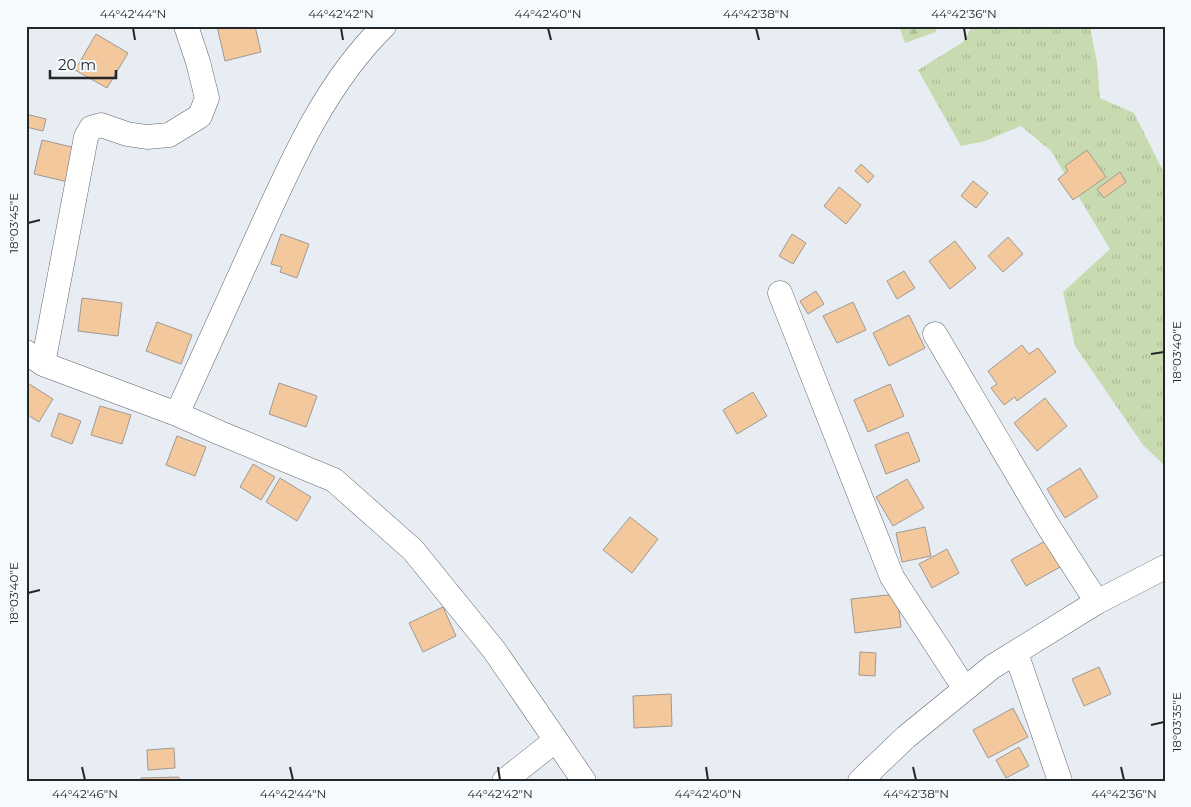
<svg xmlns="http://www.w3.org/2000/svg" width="1191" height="807" font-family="Montserrat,sans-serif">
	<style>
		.grass { fill: url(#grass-tufts) }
		.forest { fill: url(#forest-firs) }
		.building { fill: #f3c89c; stroke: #9f9994 }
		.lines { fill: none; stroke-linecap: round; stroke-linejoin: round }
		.minor-casing { stroke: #5f6569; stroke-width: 25 }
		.minor { stroke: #fff; stroke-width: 24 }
		.ticks { fill: none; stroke: #242628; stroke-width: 2 }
		.neatline { fill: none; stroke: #242628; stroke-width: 2 }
		.ticks-label { font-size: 12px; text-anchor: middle; fill: #242628 }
	</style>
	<defs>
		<pattern id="grass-tufts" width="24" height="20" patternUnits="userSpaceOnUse" patternTransform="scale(1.25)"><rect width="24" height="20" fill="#c8dbb0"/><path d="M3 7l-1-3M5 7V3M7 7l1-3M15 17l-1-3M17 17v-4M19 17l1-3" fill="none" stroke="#acbc97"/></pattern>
		<pattern id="forest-firs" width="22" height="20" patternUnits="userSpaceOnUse" patternTransform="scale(1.25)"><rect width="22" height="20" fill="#c8dbb0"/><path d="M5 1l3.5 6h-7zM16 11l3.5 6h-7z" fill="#acbc97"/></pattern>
	</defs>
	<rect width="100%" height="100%" fill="#e7edf3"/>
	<path class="grass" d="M973,26H1090L1097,63L1100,98L1134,113L1165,175V466L1143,445L1075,346L1063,292L1110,249L1051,151L1021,126L985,141L961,146L918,70L963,42Z"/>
	<path class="forest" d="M899,26H937L936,32L905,43Z"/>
	<path class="building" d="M217,26H255L261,52L225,61Z
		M96,34L128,53L107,88L75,70Z
		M26,114L46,119L43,131L26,127Z
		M42,140L76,148L68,182L34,174Z
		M1087,150L1106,177L1073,200L1058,179L1068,171L1065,166Z
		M861,164L874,176L868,183L855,171Z
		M1120,172L1126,182L1104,198L1097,189Z
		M973,181L988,193L976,208L961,196Z
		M839,187L861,205L846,224L824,206Z
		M281,234L309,244L297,278L280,272L282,267L271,264Z
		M792,234L806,243L793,264L779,256Z
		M1008,237L1023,254L1003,272L988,256Z
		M955,241L976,268L950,289L929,261Z
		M904,271L915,288L897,299L887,281Z
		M816,291L824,304L808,314L800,301Z
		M82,298L122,303L118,336L78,331Z
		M853,302L866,330L837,343L823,316Z
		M909,315L925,348L889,366L873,333Z
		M157,322L192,335L181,364L146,351Z
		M1022,345L1029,354L1038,348L1056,372L1017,401L1015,397L1004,405L991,388L997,384L988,371Z
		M26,382L53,399L39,422L26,414Z
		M279,383L317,396L306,427L269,414Z
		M890,384L904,416L868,432L854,400Z
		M753,392L767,416L737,434L723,410Z
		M1045,398L1067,426L1037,451L1014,423Z
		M100,406L131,415L122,444L91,435Z
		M59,413L81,421L72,444L51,436Z
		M908,432L920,461L886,474L875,445Z
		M177,436L206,447L195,476L166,465Z
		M253,464L275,477L261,500L240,487Z
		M1080,468L1098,497L1065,518L1047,489Z
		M280,478L311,497L297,521L266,502Z
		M907,479L924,508L893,526L876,497Z
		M630,517L658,539L632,573L603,550Z
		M925,527L931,556L902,562L896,533Z
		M1047,540L1062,566L1026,586L1011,560Z
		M947,549L959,573L932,588L919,564Z
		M897,594L901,627L855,633L851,599Z
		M443,607L456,636L423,652L409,623Z
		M860,652L876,653L875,676L859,675Z
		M1099,667L1111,694L1084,706L1072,679Z
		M671,694L672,726L634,728L633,696Z
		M1013,708L1028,737L988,758L973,730Z
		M1019,747L1029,766L1006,778L996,760Z
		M174,748L175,768L148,770L147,750Z
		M179,777V781H141V778Z"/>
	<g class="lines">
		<g class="minor-casing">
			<path id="minor" d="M780,293L892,577L965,689
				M935,334L1048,526L1097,602
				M26,352L43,364L177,414L220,433L334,480L413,550L494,650L584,781
				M43,364L86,137L91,128L101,125L127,134L147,137L169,135L200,116L207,98L198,62L186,26
				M177,414C203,356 230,298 256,240C290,165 324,85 384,26
				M1016,653L1060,781
				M504,781L556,740
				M860,781L906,737L992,667L1097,602L1165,567"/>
		</g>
		<use href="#minor" class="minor"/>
	</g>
	<path class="ticks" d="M133,28L135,40M341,28L343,40M548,28L551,40M756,28L759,40M964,28L966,40M28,223L40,220M1151,354L1164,352M28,593L40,590M1151,725L1164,722M82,767L85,780M290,767L293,780M498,767L500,780M706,767L708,780M913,767L916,780M1121,767L1124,780"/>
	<rect width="1191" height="807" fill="none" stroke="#f5faff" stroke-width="55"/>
	<path d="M50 70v8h66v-8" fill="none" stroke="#242628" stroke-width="2.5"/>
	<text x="58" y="70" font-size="15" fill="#242628" stroke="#f5faff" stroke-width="4" paint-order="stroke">20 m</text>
	<rect x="28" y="28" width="1136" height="752" class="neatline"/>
	<g class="ticks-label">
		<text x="133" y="18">44°42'44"N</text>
		<text x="341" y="18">44°42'42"N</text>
		<text x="548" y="18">44°42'40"N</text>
		<text x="756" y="18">44°42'38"N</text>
		<text x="964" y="18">44°42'36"N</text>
		<text transform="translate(14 223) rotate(-90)" y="4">18°03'45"E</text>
		<text transform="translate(1177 352) rotate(-90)" y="4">18°03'40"E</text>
		<text transform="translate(14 593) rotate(-90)" y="4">18°03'40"E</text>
		<text transform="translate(1177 722) rotate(-90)" y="4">18°03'35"E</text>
		<text x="85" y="798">44°42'46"N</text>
		<text x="293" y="798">44°42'44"N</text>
		<text x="500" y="798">44°42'42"N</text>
		<text x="708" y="798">44°42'40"N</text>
		<text x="916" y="798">44°42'38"N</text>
		<text x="1124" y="798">44°42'36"N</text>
	</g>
</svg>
